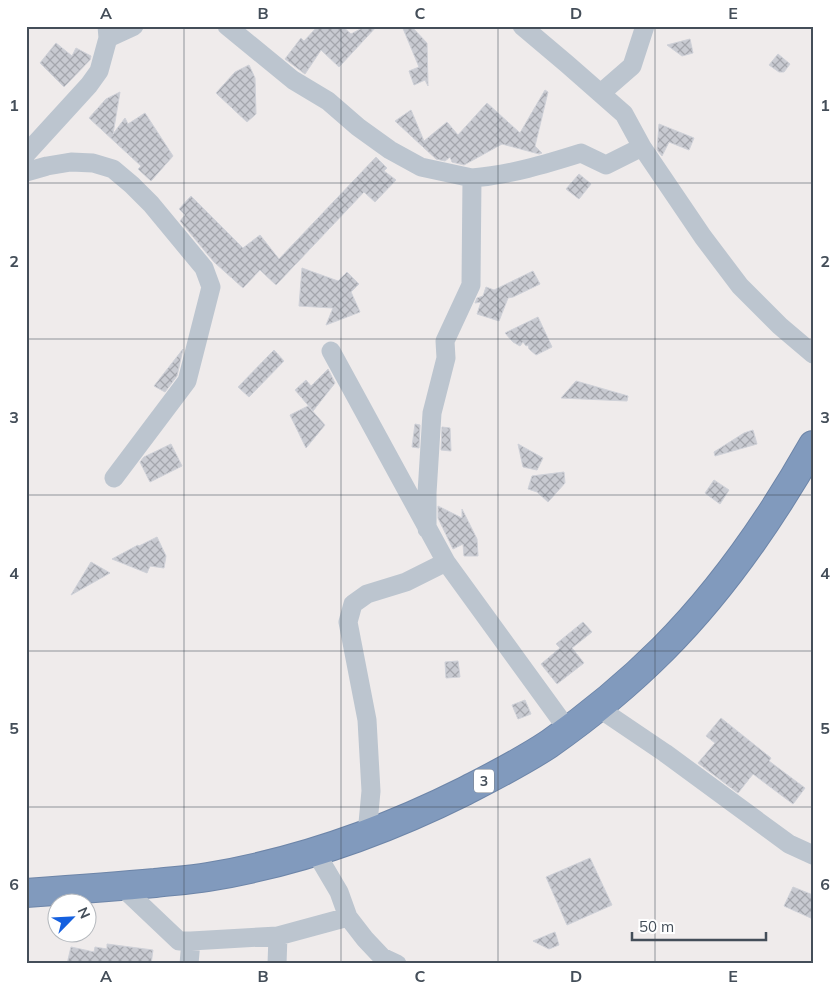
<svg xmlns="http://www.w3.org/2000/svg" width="839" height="990" font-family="Mulish,sans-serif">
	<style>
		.building { fill: url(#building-cross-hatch); stroke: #cfd1d8 }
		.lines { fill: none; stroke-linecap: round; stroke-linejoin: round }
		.highway-casing { stroke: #6d85a8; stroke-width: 30 }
		.street { stroke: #bcc5cf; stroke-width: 19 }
		.highway { stroke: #819abd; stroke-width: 28 }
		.grid { fill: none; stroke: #444e59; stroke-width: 1; stroke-opacity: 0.55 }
		.labels { text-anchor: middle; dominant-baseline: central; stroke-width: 4; stroke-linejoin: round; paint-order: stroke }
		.shield { fill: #fff; stroke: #7c838b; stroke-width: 1 }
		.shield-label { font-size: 14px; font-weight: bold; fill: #444e59 }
		.neatline { fill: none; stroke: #444e59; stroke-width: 2 }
		.grid-label { font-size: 16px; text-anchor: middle; font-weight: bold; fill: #444e59 }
	</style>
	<defs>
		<pattern id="building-cross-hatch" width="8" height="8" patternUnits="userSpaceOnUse" patternTransform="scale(1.25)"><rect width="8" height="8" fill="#c8cad1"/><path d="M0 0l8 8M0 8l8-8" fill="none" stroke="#a4a6ad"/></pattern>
	</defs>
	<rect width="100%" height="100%" fill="#efebeb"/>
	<path class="building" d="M318,26H342L351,34L366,26H377L339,67L321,50L305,74L285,59L301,38L304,41Z
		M402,26H411L427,43L428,86L425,80L414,85L409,71L419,67Z
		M690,39L693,53L682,56L667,45Z
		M56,43L72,56L76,48L91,56L90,60L64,87L40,63Z
		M778,54L790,64L784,72H779L769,65Z
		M249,65L255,78L256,114L247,122L216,93L235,72Z
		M545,90L548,92L535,146L542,153L539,154L502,144L464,165L452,162L450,157L445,161L436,159L395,121L411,110L424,141L447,122L458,135L487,103L520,133Z
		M120,92L113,134L125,118L128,124L145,113L173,156L151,181L138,169L141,166L89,118L106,99Z
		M659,124L694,138L689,150L669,142L662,156L657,150Z
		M376,157L387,168L384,171L396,180L375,202L364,192L276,285L260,270L243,288L214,262L180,221L185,215L179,209L191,196L243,248L260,235L279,259Z
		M579,174L591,184L579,199L566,189Z
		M302,268L338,281L347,272L359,284L351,292L360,312L326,325L333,308L299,306Z
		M533,271L540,284L513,297L508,298L499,321L477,314L481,302L475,303L477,298L483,296L486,287L494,290Z
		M538,317L552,347L536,355L529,349L528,345L526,346L523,342L520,346L513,342L505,333Z
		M183,349L177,376L165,392L154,386Z
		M274,350L284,361L249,397L238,387Z
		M328,369L335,383L313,411L295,390L306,380L311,386Z
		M576,381L628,396L627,401L561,398Z
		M308,406L325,425L306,448L290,415Z
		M415,424L420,425L419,448L412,447Z
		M442,427L450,428L451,451L441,450Z
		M753,430L757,444L715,456L714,452L744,433Z
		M171,444L182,466L150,482L140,462L144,457Z
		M518,444L543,458L537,470L523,467Z
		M564,472L565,483L548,502L537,492L528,489L532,476Z
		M714,480L729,490L720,504L705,493Z
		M438,506L462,518V509L477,539L478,556H464L463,544L453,549L438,518Z
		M157,537L166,556L164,568L150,566L147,573L112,559L138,545L139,546Z
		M91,562L110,573L71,595Z
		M583,622L592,632L572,648L584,663L557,684L541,664L560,648L556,644Z
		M458,661L460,677L446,678L445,662Z
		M525,700L531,714L518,719L512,705Z
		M721,718L771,758L769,761L805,788L793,804L753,774L738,793L698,763L715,743L706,736Z
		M590,858L612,905L567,925L546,877Z
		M793,887L813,895V919L784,906Z
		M555,932L559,945L549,949L533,941Z
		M107,944L153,950L151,964H67L71,947L94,952L95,947L107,949Z"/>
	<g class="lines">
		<g class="highway-casing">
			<path id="highway" d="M26,893C69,890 112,887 155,883C172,881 190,880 208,877C299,862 383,832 465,791C494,776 522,762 549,744C589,716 628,684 663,649C723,589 771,519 813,445"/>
		</g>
		<path class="street" d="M227,26L293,80L328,101L358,127L390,150L421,167L472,178
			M522,26L567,64L624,114L642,147L703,237L740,286L780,326L813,354
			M108,38L134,26
			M601,93L632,66L645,26
			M26,154L89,85L99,71L108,38L107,26
			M26,172L47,166L71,162L93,163L113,169L132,185L151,204L204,268L211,287L187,381L114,478
			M331,351L446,562L568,730
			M427,529V493L432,413L446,358L445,341L471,285L472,178C510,175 546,164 581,153L606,165L642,147
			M597,707L665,753L789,844L813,855
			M367,834L371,791L367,720L348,622L353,604L367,594L406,582L446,562
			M316,853L339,892L348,917L365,939L382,957L397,964
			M121,886L179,941H191L189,964
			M191,941L278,936L348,917
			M277,964L278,936"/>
		<use href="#highway" class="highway"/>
	</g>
	<path class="grid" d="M184,26V964M341,26V964M498,26V964M655,26V964M26,183H813M26,339H813M26,495H813M26,651H813M26,807H813"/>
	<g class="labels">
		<rect class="shield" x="474" y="769.5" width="20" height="23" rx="4"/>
		<g class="shield-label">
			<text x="484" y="781">3</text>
		</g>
	</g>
	<rect width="839" height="990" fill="none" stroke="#ffffff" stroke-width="55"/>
	<g transform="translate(72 918) rotate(66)"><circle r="24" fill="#ffffff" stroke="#b4b8bd"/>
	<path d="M0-4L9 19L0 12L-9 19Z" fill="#1560df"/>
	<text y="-8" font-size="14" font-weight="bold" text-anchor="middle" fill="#444e59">N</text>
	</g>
	<path d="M632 932v8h134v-8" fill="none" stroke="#444e59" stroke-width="2.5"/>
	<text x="639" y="932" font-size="15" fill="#444e59" stroke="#ffffff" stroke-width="4" paint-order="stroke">50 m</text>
	<rect x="28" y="28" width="784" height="934" class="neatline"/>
	<g class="grid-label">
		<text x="106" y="19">A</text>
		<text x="263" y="19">B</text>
		<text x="420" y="19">C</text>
		<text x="576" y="19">D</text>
		<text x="733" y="19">E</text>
		<text x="14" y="111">1</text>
		<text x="825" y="111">1</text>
		<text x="14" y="267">2</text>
		<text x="825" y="267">2</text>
		<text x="14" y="423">3</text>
		<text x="825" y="423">3</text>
		<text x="14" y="579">4</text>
		<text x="825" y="579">4</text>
		<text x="14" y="734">5</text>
		<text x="825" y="734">5</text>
		<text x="14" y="890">6</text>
		<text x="825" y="890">6</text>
		<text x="106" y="982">A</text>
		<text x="263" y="982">B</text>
		<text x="420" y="982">C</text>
		<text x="576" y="982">D</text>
		<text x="733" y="982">E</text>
	</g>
</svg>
